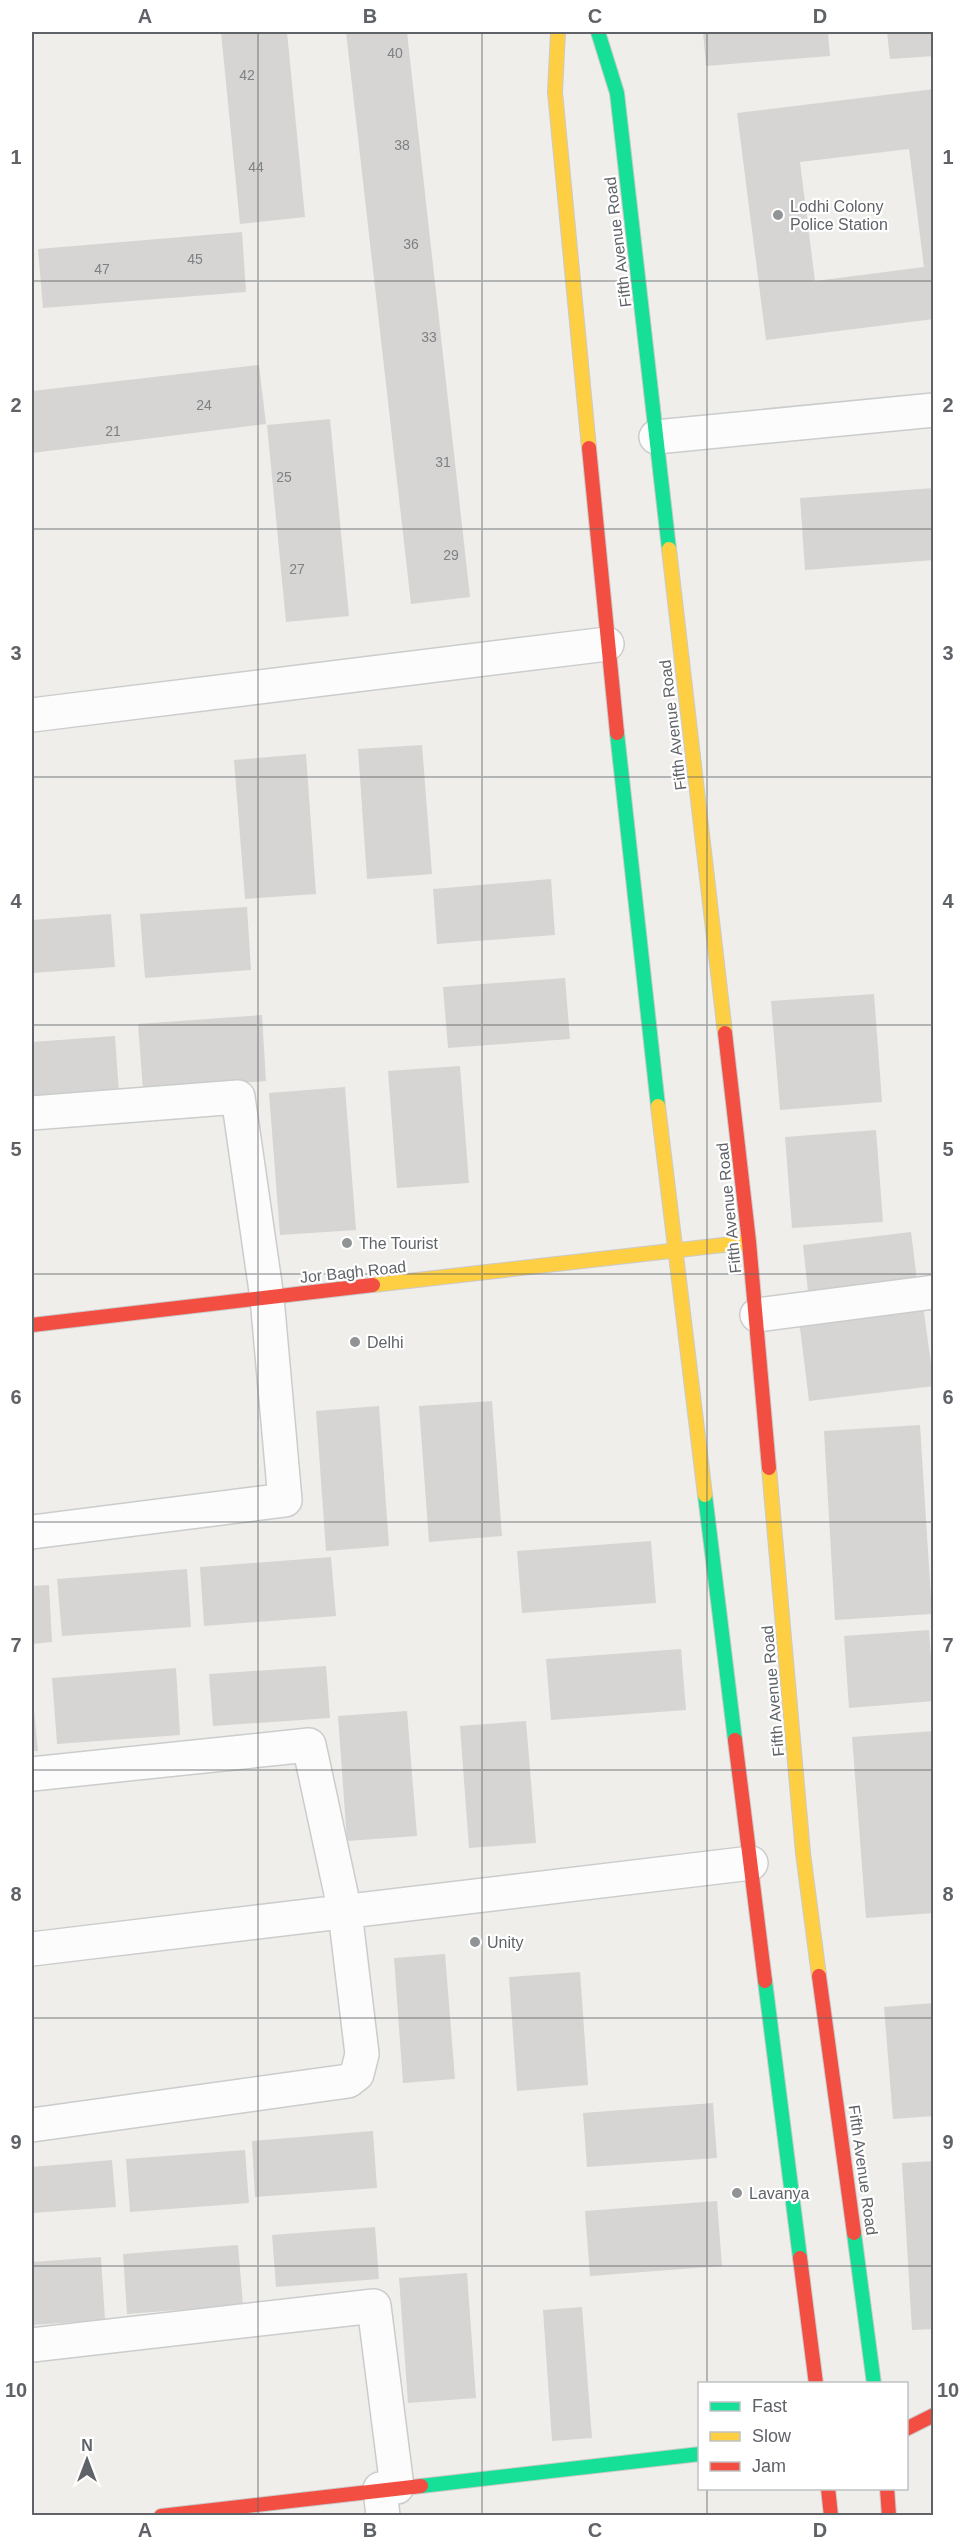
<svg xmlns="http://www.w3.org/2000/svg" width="965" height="2547" font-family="Helvetica,sans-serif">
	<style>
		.building { fill: #d6d5d3; fill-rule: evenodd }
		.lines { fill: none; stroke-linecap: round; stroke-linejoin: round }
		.street-casing { stroke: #cbcccc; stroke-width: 36 }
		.fast-casing { stroke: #cacacb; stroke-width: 16 }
		.slow-casing { stroke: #cacacb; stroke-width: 16 }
		.jam-casing { stroke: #cacacb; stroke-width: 16 }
		.street { stroke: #fdfcfc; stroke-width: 33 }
		.fast { stroke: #16e098; stroke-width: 14 }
		.slow { stroke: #ffcf43; stroke-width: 14 }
		.jam { stroke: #f24e42; stroke-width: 14 }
		.grid { fill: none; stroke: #5f6368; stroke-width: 1.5; stroke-opacity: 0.55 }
		.poi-dot { fill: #919496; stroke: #fff; stroke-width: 2 }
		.labels { text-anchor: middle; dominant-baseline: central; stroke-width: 4.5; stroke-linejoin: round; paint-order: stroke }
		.number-label { font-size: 14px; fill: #7e8184 }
		.poi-label { font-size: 16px; fill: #5f6368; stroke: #fff; text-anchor: start }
		.street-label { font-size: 16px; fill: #5f6368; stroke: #fff }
		.neatline { fill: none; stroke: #5f6368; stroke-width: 2 }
		.grid-label { font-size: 20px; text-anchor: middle; font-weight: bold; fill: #5f6368 }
	</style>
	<rect width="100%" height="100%" fill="#efeeea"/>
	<path class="building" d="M221,32H287L305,217L240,224Z
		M346,32H407L470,597L411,604Z
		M703,32H828L830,56L706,66Z
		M887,32H934V56L890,59Z
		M934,89V319L766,340L737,113ZM909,149L924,267L815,281L800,162Z
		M242,232L246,292L43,308L38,249Z
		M259,365L266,424L32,453V391Z
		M330,419L349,616L286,622L267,425Z
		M934,488V560L805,570L800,498Z
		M422,745L432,874L367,879L358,749Z
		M306,754L316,894L245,899L234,760Z
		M551,879L555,935L437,944L433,889Z
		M247,907L251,970L145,978L140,914Z
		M111,914L115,967L32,973V920Z
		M565,978L570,1039L448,1048L443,987Z
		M874,994L882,1102L780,1110L771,1001Z
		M262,1015L266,1081L143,1090L138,1024Z
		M115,1036L119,1094L32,1100V1042Z
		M460,1066L469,1183L397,1188L388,1071Z
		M345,1087L356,1230L280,1235L269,1093Z
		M876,1130L883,1222L792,1228L785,1137Z
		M911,1232L917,1280L808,1292L803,1245Z
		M923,1305L934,1386L809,1401L799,1320Z
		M492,1401L502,1536L429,1542L419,1406Z
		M379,1406L389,1546L326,1551L316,1411Z
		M920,1425L932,1614L835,1620L824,1431Z
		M651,1541L656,1603L522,1613L517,1551Z
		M331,1557L336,1616L204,1626L200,1567Z
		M187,1569L191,1627L62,1636L57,1579Z
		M49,1585L52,1642L32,1644V1586Z
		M929,1630L934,1701L849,1708L844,1636Z
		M681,1649L686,1710L551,1720L546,1659Z
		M326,1666L330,1718L213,1726L209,1674Z
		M176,1668L180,1735L57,1744L52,1678Z
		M32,1689L38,1751H32Z
		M407,1711L417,1836L347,1841L338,1716Z
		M526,1721L536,1843L469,1848L460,1726Z
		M934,1731V1913L866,1918L852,1737Z
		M445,1954L455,2079L403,2083L394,1958Z
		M580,1972L588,2085L517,2091L509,1977Z
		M934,2003V2116L893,2119L884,2007Z
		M713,2103L717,2158L587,2167L583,2113Z
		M373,2131L377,2188L255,2197L252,2141Z
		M245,2150L249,2203L130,2212L126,2159Z
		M112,2160L116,2207L32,2213V2167Z
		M934,2161V2329L912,2330L902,2163Z
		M717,2201L722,2266L590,2276L585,2211Z
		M375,2227L379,2279L276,2287L272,2235Z
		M238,2245L243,2305L127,2314L123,2254Z
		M101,2257L105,2320L32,2325V2262Z
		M467,2273L476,2398L408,2403L399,2278Z
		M582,2307L592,2438L552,2441L543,2310Z"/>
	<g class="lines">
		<g class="street-casing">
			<path id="street" d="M656,437L934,410
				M32,715L607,644
				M32,1113L238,1097L267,1298L285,1500L32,1532
				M757,1315L934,1292
				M32,1774L309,1745L345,1912L362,2054L357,2074L348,2081L32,2125
				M32,1949L751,1863
				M32,2345L374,2306L397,2487
				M380,2489L383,2516"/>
		</g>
		<g class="fast-casing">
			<path id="fast" d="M598,32L617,93L669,549
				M617,733L658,1106
				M705,1495L735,1740
				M765,1981L800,2258
				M854,2233L874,2384
				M421,2486L700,2454"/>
		</g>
		<g class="slow-casing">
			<path id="slow" d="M558,32L555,92L589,448
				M669,549L725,1033
				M658,1106L705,1495
				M373,1285L749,1242
				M769,1468L803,1853L819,1976"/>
		</g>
		<g class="jam-casing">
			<path id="jam" d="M589,448L617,733
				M725,1033L749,1242L769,1468
				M32,1325L373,1285
				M735,1740L765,1981
				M819,1976L854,2233
				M800,2258L816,2384
				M906,2429L934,2415
				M828,2488L831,2516
				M887,2488L889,2516
				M161,2516L421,2486"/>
		</g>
		<use href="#street" class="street"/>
		<use href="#fast" class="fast"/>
		<use href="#slow" class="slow"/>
		<use href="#jam" class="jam"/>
	</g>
	<path class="grid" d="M258,32V2516M482,32V2516M707,32V2384M32,281H934M32,529H934M32,777H934M32,1025H934M32,1274H934M32,1522H934M32,1770H934M32,2018H934M32,2266H934M707,2488V2516"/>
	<g class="poi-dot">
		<circle cx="778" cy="215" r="6"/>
		<circle cx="347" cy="1243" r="6"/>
		<circle cx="355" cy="1342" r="6"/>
		<circle cx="475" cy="1942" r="6"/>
		<circle cx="737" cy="2193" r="6"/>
	</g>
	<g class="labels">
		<g class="number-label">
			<text x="395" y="53">40</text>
			<text x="247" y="75">42</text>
			<text x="402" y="145">38</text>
			<text x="256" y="167">44</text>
			<text x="411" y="244">36</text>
			<text x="195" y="259">45</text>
			<text x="102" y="269">47</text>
			<text x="429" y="337">33</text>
			<text x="204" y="405">24</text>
			<text x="113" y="431">21</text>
			<text x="443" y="462">31</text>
			<text x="284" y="477">25</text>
			<text x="451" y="555">29</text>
			<text x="297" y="569">27</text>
		</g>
		<g class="poi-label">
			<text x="790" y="206">Lodhi Colony<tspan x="790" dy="18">Police Station</tspan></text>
			<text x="359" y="1243">The Tourist</text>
			<text x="367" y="1342">Delhi</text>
			<text x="487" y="1942">Unity</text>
			<text x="749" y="2193">Lavanya</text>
		</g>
		<g class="street-label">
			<text transform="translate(618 242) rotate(-97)">Fifth Avenue Road</text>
			<text transform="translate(673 725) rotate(-97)">Fifth Avenue Road</text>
			<text transform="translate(729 1208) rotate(-96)">Fifth Avenue Road</text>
			<text transform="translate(353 1272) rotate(-6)">Jor Bagh Road</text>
			<text transform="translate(773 1691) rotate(-95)">Fifth Avenue Road</text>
			<text transform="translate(863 2170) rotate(82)">Fifth Avenue Road</text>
		</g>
	</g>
	<rect width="965" height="2547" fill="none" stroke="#ffffff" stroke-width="66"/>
	<rect x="698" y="2382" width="210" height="108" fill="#ffffff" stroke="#bfc1c3" stroke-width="1.5"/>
	<rect x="710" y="2402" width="30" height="9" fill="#16e098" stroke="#bfc1c3" stroke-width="1.5"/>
	<text x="752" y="2412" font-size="18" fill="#5f6368">Fast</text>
	<rect x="710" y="2432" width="30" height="9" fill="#ffcf43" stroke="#bfc1c3" stroke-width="1.5"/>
	<text x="752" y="2442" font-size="18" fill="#5f6368">Slow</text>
	<rect x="710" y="2462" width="30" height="9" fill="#f24e42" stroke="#bfc1c3" stroke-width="1.5"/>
	<text x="752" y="2472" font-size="18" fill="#5f6368">Jam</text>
	<g transform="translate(87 2460)" stroke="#ffffff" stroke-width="4.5" paint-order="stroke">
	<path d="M0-4.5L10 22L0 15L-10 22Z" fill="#5f6368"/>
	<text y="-9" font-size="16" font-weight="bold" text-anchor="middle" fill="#5f6368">N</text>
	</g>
	<rect x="33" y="33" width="899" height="2481" class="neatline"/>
	<g class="grid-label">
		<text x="145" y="23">A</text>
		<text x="370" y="23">B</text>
		<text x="595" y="23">C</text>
		<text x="820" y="23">D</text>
		<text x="16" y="164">1</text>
		<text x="948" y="164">1</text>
		<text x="16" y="412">2</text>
		<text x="948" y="412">2</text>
		<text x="16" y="660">3</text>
		<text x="948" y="660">3</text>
		<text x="16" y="908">4</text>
		<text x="948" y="908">4</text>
		<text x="16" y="1156">5</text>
		<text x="948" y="1156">5</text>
		<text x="16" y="1404">6</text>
		<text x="948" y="1404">6</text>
		<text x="16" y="1652">7</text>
		<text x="948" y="1652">7</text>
		<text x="16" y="1901">8</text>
		<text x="948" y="1901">8</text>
		<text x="16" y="2149">9</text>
		<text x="948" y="2149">9</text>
		<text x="16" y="2397">10</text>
		<text x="948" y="2397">10</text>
		<text x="145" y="2537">A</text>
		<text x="370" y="2537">B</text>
		<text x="595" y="2537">C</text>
		<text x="820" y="2537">D</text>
	</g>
</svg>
